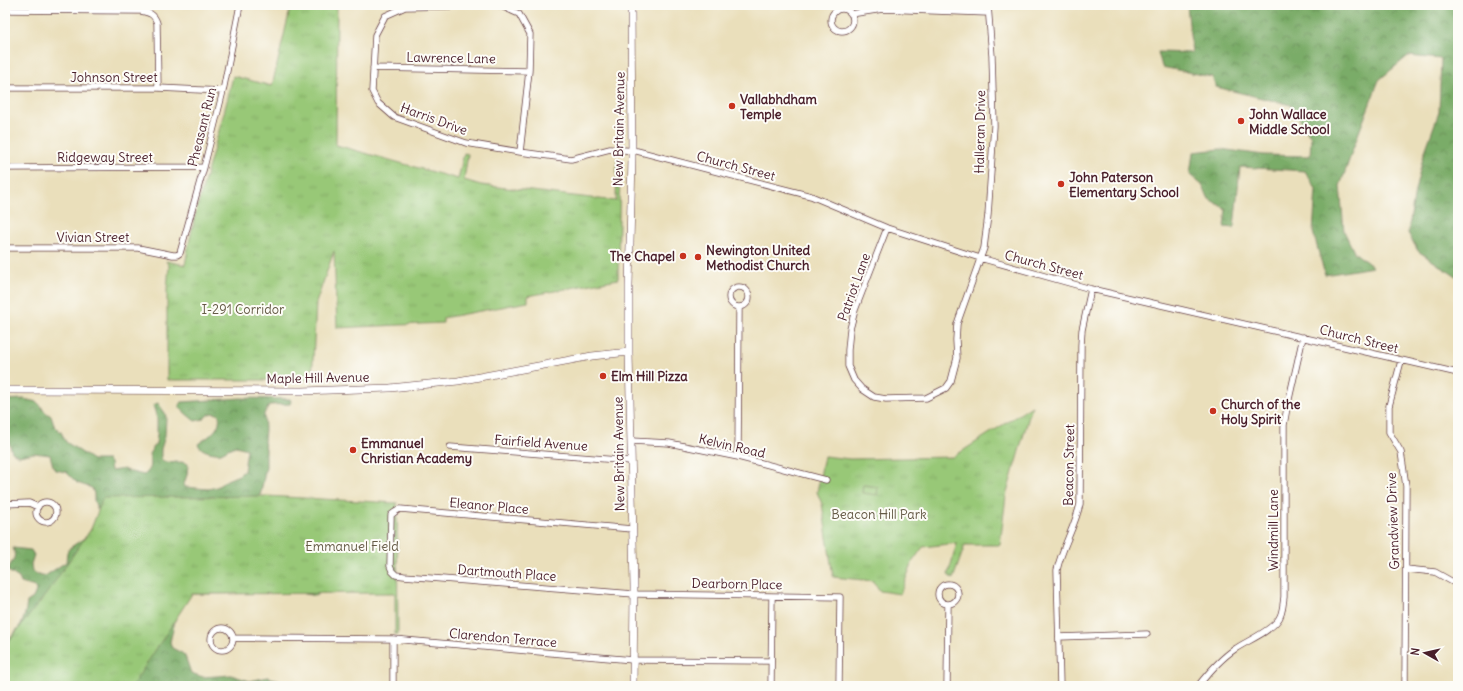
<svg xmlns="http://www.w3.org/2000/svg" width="1463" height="691" font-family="Delius,sans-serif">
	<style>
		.grass { fill: url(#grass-dots); stroke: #717451 }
		.forest { fill: url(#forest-crowns); stroke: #62664a }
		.park { fill: url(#park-tufts); stroke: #717451 }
		.garden { fill: #98c877; stroke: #717451 }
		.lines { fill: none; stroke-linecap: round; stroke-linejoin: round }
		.minor-casing { stroke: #623c41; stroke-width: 7 }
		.major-casing { stroke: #623c41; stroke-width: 8 }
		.minor { stroke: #fff; stroke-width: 5.5 }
		.major { stroke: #fff; stroke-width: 7 }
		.poi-dot { fill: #c8321e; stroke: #fdfcf7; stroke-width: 1.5 }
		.labels { text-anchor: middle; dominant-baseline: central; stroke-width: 4; stroke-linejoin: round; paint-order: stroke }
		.street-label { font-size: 13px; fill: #4a1f2b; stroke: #fdfcf7 }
		.poi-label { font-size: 13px; font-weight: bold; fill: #4a1f2b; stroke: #fdfcf7; text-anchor: start }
		.park-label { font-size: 13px; fill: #655a46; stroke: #fdfcf7 }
	</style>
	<defs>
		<pattern id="grass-dots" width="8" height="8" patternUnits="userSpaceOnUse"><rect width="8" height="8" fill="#98c877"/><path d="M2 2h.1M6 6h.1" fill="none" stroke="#84ab67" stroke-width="1.8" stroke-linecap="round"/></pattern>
		<pattern id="forest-crowns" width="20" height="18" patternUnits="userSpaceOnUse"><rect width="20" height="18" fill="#7aac68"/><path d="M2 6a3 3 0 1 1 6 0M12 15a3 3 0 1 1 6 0" fill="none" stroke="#668b56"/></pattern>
		<pattern id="park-tufts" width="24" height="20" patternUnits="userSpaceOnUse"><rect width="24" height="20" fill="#98c877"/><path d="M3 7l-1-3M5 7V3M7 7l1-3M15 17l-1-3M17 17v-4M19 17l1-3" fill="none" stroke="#84ab67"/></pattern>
	</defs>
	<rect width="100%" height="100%" fill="#fdfcf7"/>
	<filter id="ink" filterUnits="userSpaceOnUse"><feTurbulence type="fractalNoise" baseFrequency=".025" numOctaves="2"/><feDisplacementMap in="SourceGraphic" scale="8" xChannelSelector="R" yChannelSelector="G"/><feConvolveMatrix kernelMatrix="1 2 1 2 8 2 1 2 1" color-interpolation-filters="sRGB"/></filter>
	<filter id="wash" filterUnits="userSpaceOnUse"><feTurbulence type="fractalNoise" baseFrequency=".012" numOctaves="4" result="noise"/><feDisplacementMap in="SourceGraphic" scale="16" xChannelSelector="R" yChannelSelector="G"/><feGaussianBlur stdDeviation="0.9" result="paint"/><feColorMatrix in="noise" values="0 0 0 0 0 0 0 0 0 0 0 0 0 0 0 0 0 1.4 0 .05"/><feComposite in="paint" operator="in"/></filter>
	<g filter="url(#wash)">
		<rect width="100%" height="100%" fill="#eadfbb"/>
		<path class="grass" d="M1458,9V143L1456,108Z"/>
		<path class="forest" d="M1187,5H1458L1456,108L1458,143V278L1418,251L1408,233L1415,191L1424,154L1439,112L1441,59L1408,56L1379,80L1358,135L1340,186L1344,231L1354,252L1373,267L1325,275L1313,232L1316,189L1305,171L1240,167L1234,228L1224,227L1226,209L1209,199L1202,185L1190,175L1193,152L1220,149L1264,155L1310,156L1311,137L1291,105L1216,87L1212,77L1162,67L1158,52L1192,53Z
			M241,398L290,399L291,401L290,404L269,405L264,414L265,429L264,442L266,449V467L261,492L259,499L322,591L316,596L300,593L191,594L176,617L170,642L172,648L182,653L185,656L191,673L203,677L231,675L250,681L267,677L280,680L282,682V686H5V643C20,626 24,625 27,602L33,598L36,591L35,587L21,583L19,578L8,571C9,561 18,562 13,548L31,550L34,555L31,564L32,571L41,576H45L66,562L67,552L71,547L90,534L98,512L94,500V494L92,488L77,483L66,472L55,470L53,466L50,455L34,453L19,456L12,452C6,436 5,418 5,400L24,399L37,402L41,406L44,411L51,416L54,425L61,432L66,442L93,460H108L110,463L111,471L124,469L131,472L144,475C154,467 150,463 149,454L156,443L157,435V419L153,405L158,403L165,413L166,417L165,436L161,449V459C168,466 179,459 188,464L187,475L184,484L185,487L208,489L217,487L227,480L239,475L244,471L247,449L236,446C230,447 226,451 221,453C214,454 200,451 198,444C208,437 222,429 219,415C212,411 208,414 204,419L195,421C191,418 181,410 179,406L180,403L182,402Z"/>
		<path class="park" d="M291,5H337L336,145L458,179L464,153L468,154L464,180L481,185L616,201L617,158L618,159L620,164L618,279L528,296V302L443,318V323L337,328L334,251L316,303L312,380H167V289L169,266L166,261L185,265C195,201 219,140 233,76L272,86Z
			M1032,406L1006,496L1000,545H965L953,579L948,575L957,543L923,547L913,561L900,594L880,591L873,581L833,577L822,504L817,492L824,456L850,459L953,457Z
			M266,496L397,503L398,634H395V593L192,594L132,686H5V646L47,593L91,529L103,498Z"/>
		<path class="garden" d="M863,485L878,487L877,495L862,493Z"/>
	</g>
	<g filter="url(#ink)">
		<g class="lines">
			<g class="minor-casing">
				<path id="minor" d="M831 20a11 11 0 1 1 22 0a11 11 0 1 1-22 0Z
					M5,10L141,11C150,13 154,14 157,23L158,88
					M851,14L883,9L988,13
					M373,68L529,71
					M5,88H158L223,91
					M520,152L529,71L530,34L519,14L499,5L405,7L385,16L375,35L372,91L378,103L394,117L466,143L520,152L571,159L610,149L637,151L811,196L887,228L980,258L1091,289L1458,373
					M5,168L204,167
					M887,228L855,310L850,329L848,350V366L854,380L862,389L874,397L886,399L926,398L946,388L951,381L957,358L956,340L957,324L984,248L988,215L994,126L992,56L988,5
					M5,248H138L173,255H177L180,253L204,167L223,91L240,5
					M729 297a10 10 0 1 1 20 0a10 10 0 1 1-20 0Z
					M1401,361L1389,406V432L1401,452L1406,486L1405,686
					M631,441L669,443L738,457L826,480
					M450,447L631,461
					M738,457L739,308
					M36 512a10 10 0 1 1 20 0a10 10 0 1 1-20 0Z
					M5,504L29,503L38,507
					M632,529L400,509L395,512L391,515L390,566L392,571L396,575L404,576L634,594L840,597L839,686
					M1406,569L1435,572L1458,585
					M938 594a10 10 0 1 1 20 0a10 10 0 1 1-20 0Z
					M211 639a11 11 0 1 1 22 0a11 11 0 1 1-22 0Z
					M1059,637L1147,634
					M233,638L393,639L633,660L771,661
					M393,639V686
					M771,686L772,596
					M947,686L948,605
					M1060,686L1057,570C1062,547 1075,527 1080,504L1081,345L1082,330L1091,289
					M1198,686C1209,672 1220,659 1235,649C1247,641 1269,632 1278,620C1283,614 1283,604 1284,597V425L1287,408L1303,337"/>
			</g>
			<g class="major-casing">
				<path id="major" d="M631,5L632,158L629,286V352L634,587L633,686
					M5,390L302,391L390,388L458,381L592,356L629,352"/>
			</g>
			<use href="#minor" class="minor"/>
			<use href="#major" class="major"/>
		</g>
	</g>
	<g class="poi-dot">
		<circle cx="732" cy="106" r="4"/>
		<circle cx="1241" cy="121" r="4"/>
		<circle cx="1061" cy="184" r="4"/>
		<circle cx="683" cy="256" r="4"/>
		<circle cx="698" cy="257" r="4"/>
		<circle cx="603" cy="376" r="4"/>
		<circle cx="1213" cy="411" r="4"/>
		<circle cx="353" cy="450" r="4"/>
	</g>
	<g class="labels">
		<g class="street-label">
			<text transform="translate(451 58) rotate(1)">Lawrence Lane</text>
			<text x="114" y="77">Johnson Street</text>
			<text transform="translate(434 119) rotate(20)">Harris Drive</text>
			<text transform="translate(202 127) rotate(-76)">Pheasant Run</text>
			<text transform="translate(619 129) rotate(-89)">New Britain Avenue</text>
			<text transform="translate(980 132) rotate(-89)">Halleran Drive</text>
			<text x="105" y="157">Ridgeway Street</text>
			<text transform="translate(736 166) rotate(15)">Church Street</text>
			<text x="93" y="237">Vivian Street</text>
			<text transform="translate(1044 265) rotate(15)">Church Street</text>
			<text transform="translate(854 287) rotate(-70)">Patriot Lane</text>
			<text transform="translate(1359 339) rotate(14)">Church Street</text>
			<text transform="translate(318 378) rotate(-1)">Maple Hill Avenue</text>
			<text transform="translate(541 443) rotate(4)">Fairfield Avenue</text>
			<text transform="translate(732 446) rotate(13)">Kelvin Road</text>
			<text transform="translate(619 454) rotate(-91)">New Britain Avenue</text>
			<text transform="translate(1069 465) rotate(-89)">Beacon Street</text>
			<text transform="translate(489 506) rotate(5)">Eleanor Place</text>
			<text transform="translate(1393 521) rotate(-92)">Grandview Drive</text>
			<text transform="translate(1273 530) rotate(-90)">Windmill Lane</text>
			<text transform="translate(507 573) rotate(4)">Dartmouth Place</text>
			<text transform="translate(737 584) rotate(1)">Dearborn Place</text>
			<text transform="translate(503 638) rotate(5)">Clarendon Terrace</text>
		</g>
		<g class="poi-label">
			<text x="740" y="99">Vallabhdham<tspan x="740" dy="15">Temple</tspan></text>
			<text x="1249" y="114">John Wallace<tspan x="1249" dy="15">Middle School</tspan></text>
			<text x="1069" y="177">John Paterson<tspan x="1069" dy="15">Elementary School</tspan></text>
			<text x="706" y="250">Newington United<tspan x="706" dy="15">Methodist Church</tspan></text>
			<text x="675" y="256" text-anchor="end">The Chapel</text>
			<text x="611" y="376">Elm Hill Pizza</text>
			<text x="1221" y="404">Church of the<tspan x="1221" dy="15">Holy Spirit</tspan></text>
			<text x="361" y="443">Emmanuel<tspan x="361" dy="15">Christian Academy</tspan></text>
		</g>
		<g class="park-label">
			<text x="243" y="309">I-291 Corridor</text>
			<text x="879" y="514">Beacon Hill Park</text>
			<text x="352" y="546">Emmanuel Field</text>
		</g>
	</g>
	<rect width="1463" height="691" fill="none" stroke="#fdfcf7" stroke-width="20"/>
	<g transform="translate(1425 653) rotate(278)" stroke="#fdfcf7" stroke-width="3" paint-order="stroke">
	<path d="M0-3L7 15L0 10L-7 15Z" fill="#4a1f2b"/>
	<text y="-6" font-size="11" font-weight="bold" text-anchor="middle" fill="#4a1f2b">N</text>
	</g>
</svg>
